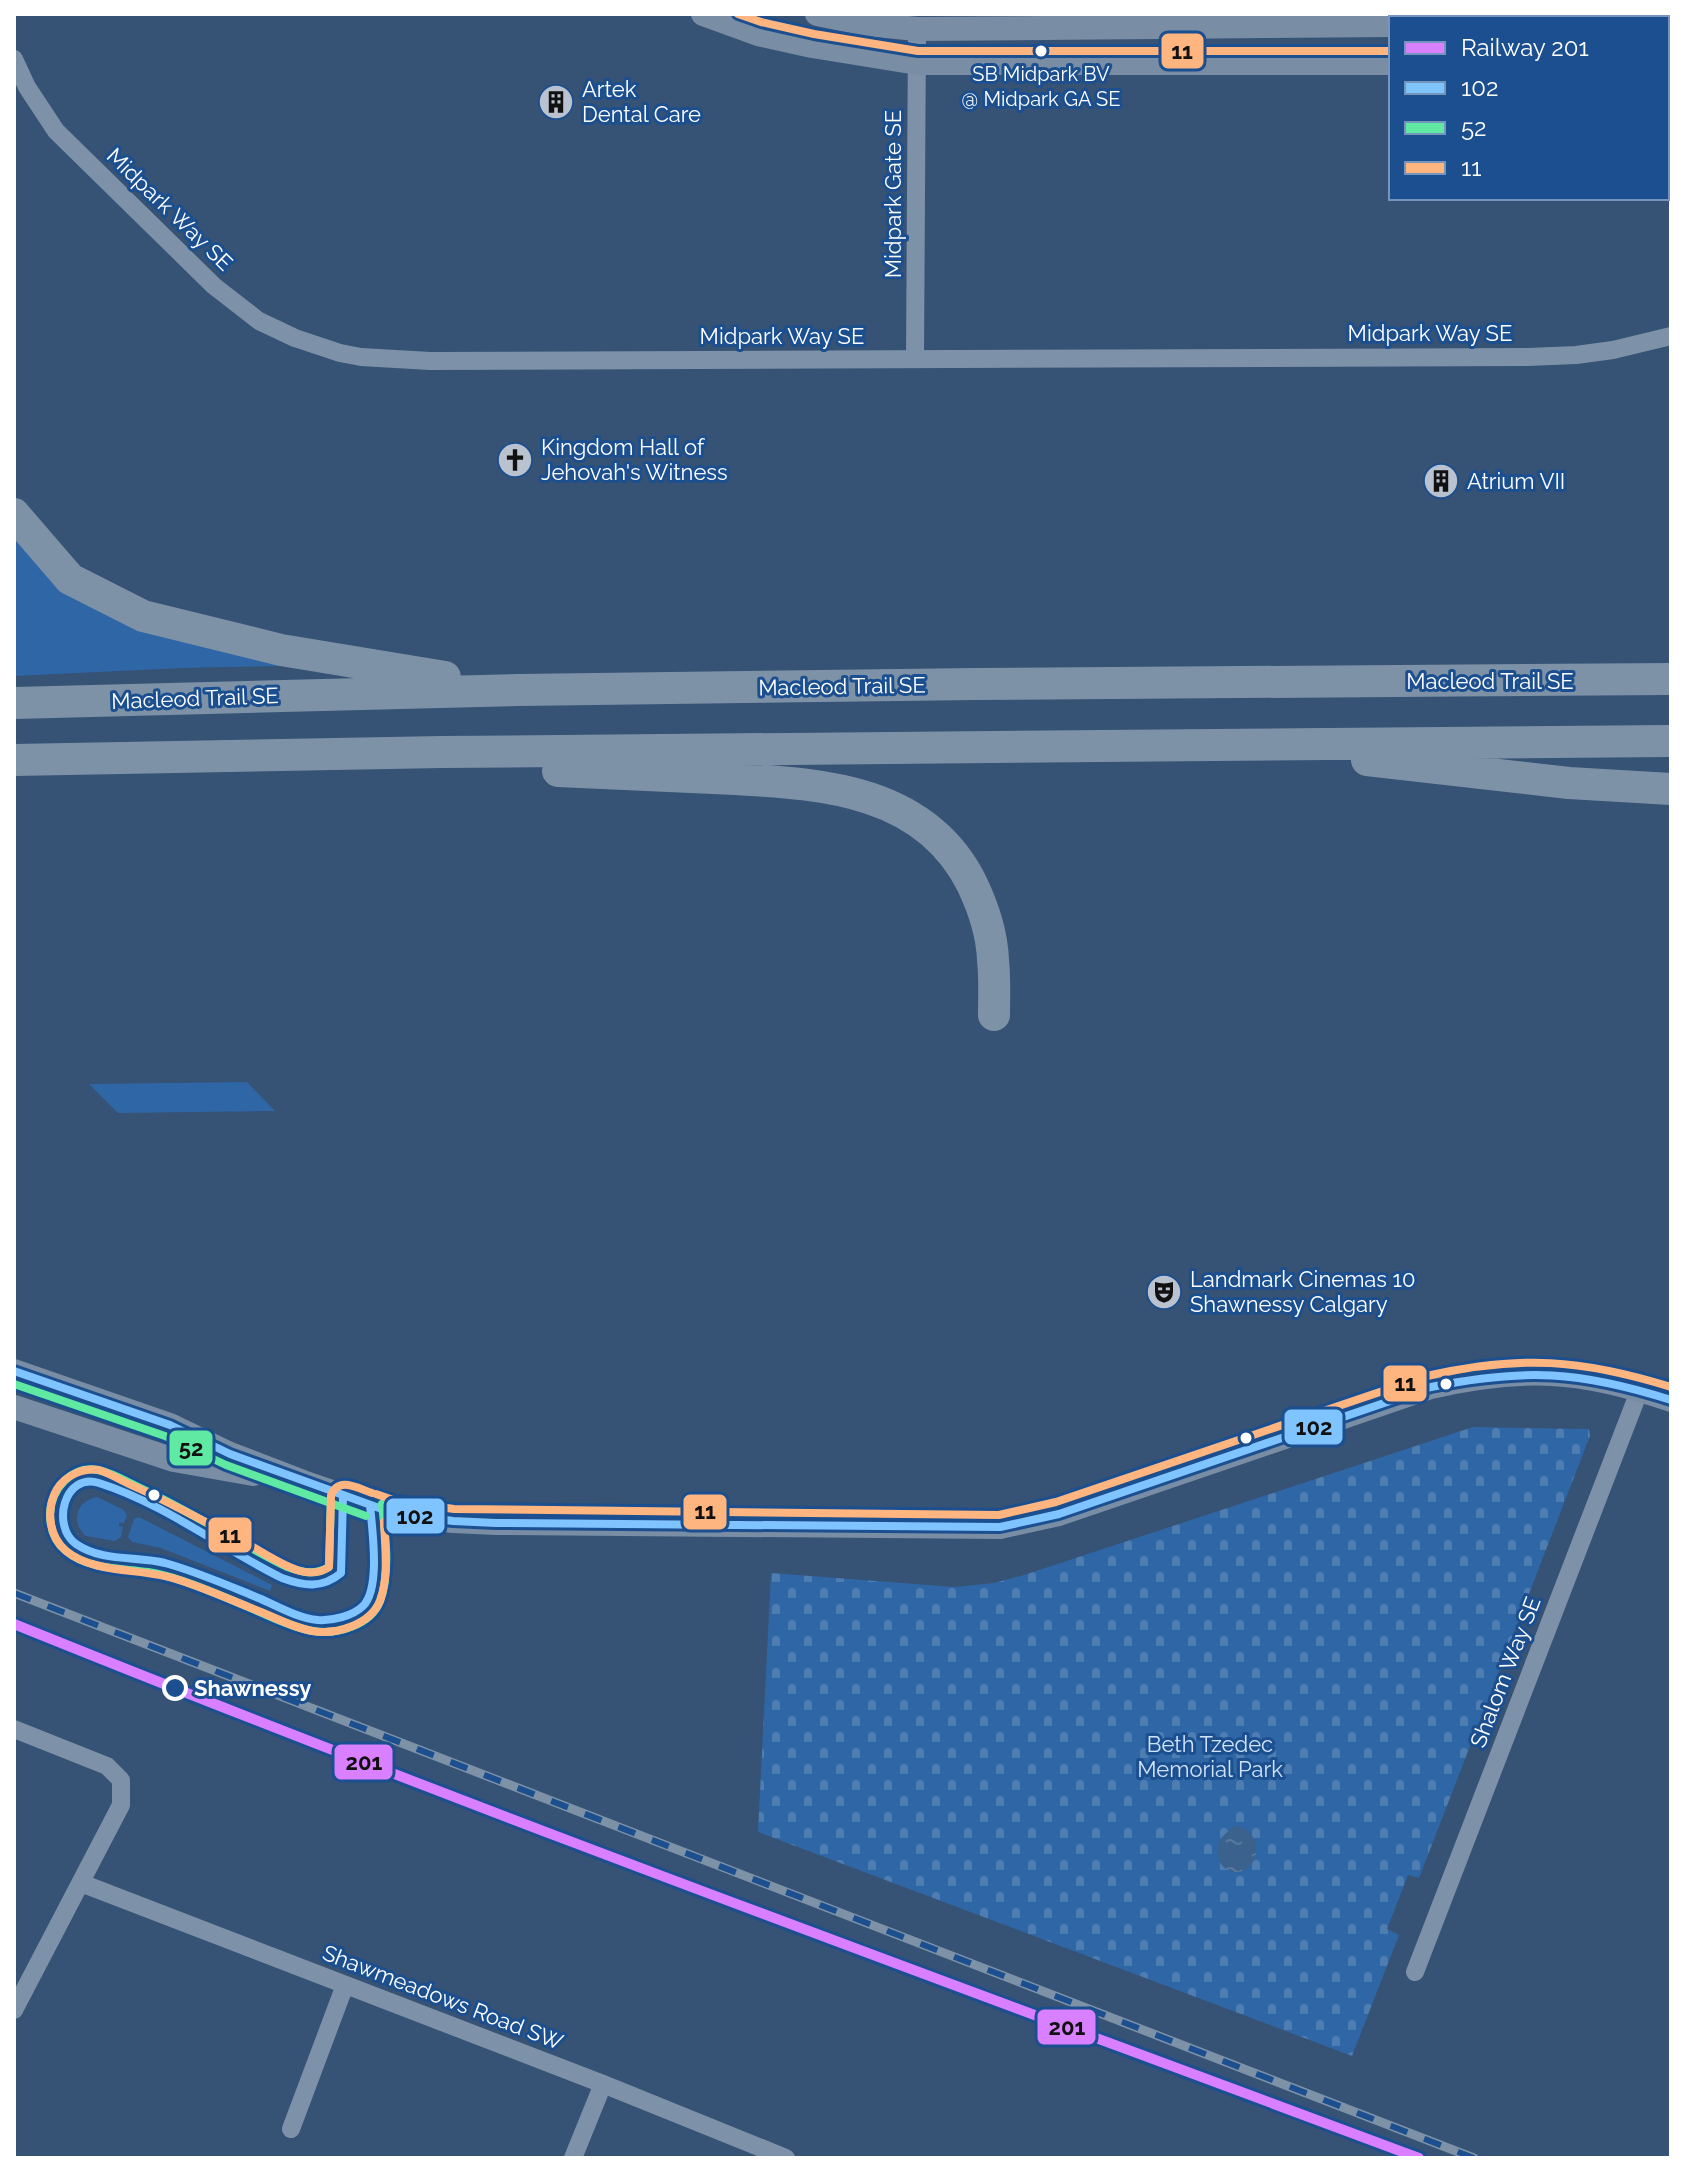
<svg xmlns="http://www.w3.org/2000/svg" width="1685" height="2172" font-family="Raleway,sans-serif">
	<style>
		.green { fill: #2f66a5 }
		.cemetery { fill: url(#cemetery-stones) }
		.water { fill: url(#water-ripples) }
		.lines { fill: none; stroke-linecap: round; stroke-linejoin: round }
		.street { stroke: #7d92a8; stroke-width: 18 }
		.secondary { stroke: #798da4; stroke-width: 24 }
		.highway { stroke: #7e92a7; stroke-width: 32 }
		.rail-casing { stroke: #7e92a7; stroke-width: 9 }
		.rail { stroke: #1b4f8f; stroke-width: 6; stroke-dasharray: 18; stroke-linecap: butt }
		.bus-1-casing { stroke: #1b4f8f; stroke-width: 14 }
		.bus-2-casing { stroke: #1b4f8f; stroke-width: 14 }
		.bus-3-casing { stroke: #1b4f8f; stroke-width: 14 }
		.bus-1 { stroke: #80c4ff; stroke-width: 8 }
		.bus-2 { stroke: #60e9a3; stroke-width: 8 }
		.bus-3 { stroke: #ffb580; stroke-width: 8 }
		.rail-1-casing { stroke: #1b4f8f; stroke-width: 16 }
		.rail-1 { stroke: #d880ff; stroke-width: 10 }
		.bus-dot { fill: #fff; stroke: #1b4f8f; stroke-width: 3 }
		.stop-dot { fill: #1b4f8f; stroke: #fff; stroke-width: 4 }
		.labels { text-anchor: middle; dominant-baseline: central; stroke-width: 6; stroke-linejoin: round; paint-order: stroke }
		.bus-label { font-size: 20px; fill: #fff; stroke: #1b4f8f }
		.poi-label { font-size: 22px; fill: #fff; stroke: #1b4f8f; text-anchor: start }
		.street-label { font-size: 22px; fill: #fff; stroke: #1b4f8f }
		.stop-label { font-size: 22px; font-weight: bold; fill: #fff; stroke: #1b4f8f; text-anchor: start }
		.park-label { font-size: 22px; fill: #cfe3fa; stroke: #1b4f8f }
		.line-badge { stroke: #1b4f8f; stroke-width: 3 }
		.pale-badge-label { font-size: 22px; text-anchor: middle; font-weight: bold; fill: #111 }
	</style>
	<defs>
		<pattern id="cemetery-stones" width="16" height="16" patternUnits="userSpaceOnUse" patternTransform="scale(2)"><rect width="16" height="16" fill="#2f66a5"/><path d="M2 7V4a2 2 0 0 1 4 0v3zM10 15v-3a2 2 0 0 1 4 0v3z" fill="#4e7db2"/></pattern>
		<pattern id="water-ripples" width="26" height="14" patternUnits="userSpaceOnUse" patternTransform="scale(2)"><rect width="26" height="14" fill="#3b618d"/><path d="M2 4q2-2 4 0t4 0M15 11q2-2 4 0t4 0" fill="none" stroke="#58799e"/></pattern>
	</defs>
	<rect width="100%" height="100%" fill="#365274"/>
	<path class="green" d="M14,536L30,554L278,657L277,666L183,668L14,676Z
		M247,1082L275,1111L118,1113L89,1084Z
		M97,1497L124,1510L127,1516L124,1523H119V1526L123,1527L121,1537L115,1541L86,1536C70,1522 76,1501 97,1497Z
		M139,1517L272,1585L270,1591L161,1548L132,1542L128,1537L134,1519Z"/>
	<path class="cemetery" d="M1473,1427L1589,1429L1590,1436L1419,1878L1408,1875L1387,1929L1399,1935L1352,2056L758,1832L771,1573L955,1587L994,1583L1024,1575Z"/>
	<path class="water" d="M1234,1826C1264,1828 1263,1870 1237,1872C1220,1873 1213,1852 1221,1839C1224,1834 1230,1830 1234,1826Z"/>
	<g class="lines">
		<path class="street" d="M14,59L27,87L56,131L214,286L259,321L295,338L340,353L361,357L430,361L1528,357L1576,355L1613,350L1671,336
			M915,359L917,29
			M14,1729L107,1766L121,1780V1805L14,2010
			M81,1883L603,2084L786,2158
			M1415,1972L1640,1389
			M291,2129L345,1985
			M573,2158L603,2084"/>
		<path class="secondary" d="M703,14L758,34L812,46L917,63H1391
			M817,14L866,24L917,29L1391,25
			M1534,18L1553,14
			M1642,18L1649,14
			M14,1371L170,1425L230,1454L303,1482L393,1513L453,1521L496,1523L1000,1527L1059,1514L1431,1387C1524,1366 1581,1369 1671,1400
			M14,1407L174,1460L253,1474"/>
		<path class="highway" d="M14,514L70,579L143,616L281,650L445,677
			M14,703L519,690L975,684L1671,679
			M14,760L442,752L1671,741
			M1367,760L1569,783L1671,789
			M558,771C617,774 676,776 735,779C826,784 926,791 972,884C983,907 992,934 993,960C995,978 994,997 994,1015"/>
		<g class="rail-casing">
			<path id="rail" d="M14,1593L1474,2158"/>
		</g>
		<use href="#rail" class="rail"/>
		<g class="bus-1-casing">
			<path id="bus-1" d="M14,1371L170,1425L230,1454L393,1513L453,1521L496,1523L1000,1527L1059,1514L1431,1387C1525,1368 1580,1371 1671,1400
				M343,1496L341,1573C322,1589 304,1586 282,1578C221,1548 165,1504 99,1483C64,1472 51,1526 76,1544C102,1562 136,1556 165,1563C198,1572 229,1586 261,1599C279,1607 298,1618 318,1620C332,1621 353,1616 363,1606C381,1588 372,1529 370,1505"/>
		</g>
		<g class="bus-2-casing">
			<path id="bus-2" d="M14,1384L165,1436L226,1465L366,1516
				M331,1496L329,1567C314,1576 302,1572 287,1567C238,1543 192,1512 142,1489C129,1483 113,1473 98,1470C72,1465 51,1489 50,1514C50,1528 55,1542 66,1551C89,1570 120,1568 148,1572C160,1574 171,1577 183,1581C210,1590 236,1602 262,1613C278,1620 295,1628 313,1631C337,1635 371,1625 380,1601C391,1571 385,1534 382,1504"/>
		</g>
		<g class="bus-3-casing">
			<path id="bus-3" d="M738,14L761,22L814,34L918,51H1391
				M372,1493C357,1488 338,1476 331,1496L329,1567C320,1573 311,1574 300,1571C283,1566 267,1555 251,1546C214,1526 176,1506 138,1488C125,1483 112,1474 99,1470C83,1467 65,1476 57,1489C46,1508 48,1536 66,1551C94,1574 142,1568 176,1579C205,1588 233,1601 261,1612C278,1619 295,1628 312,1631C336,1635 370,1625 380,1601C389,1577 385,1547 384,1522
				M376,1494L396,1501L454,1509L999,1515L1056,1502L1427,1376C1520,1355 1581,1359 1671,1387"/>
		</g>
		<use href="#bus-1" class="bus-1"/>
		<use href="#bus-2" class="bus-2"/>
		<use href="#bus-3" class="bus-3"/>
		<g class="rail-1-casing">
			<path id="rail-1" d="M14,1624C479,1812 950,1983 1419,2158"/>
		</g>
		<use href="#rail-1" class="rail-1"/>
	</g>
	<defs>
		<g id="building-disc" transform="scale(1.8)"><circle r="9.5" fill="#b9c2ce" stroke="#1b4f8f"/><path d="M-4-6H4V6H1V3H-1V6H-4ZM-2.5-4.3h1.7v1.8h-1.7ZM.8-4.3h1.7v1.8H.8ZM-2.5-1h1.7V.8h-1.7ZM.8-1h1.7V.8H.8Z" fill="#111"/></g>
		<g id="church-disc" transform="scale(1.8)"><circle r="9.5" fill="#b9c2ce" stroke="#1b4f8f"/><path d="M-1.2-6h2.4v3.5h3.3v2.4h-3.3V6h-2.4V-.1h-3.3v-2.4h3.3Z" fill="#111"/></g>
		<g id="theatre-disc" transform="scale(1.8)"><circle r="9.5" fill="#b9c2ce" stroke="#1b4f8f"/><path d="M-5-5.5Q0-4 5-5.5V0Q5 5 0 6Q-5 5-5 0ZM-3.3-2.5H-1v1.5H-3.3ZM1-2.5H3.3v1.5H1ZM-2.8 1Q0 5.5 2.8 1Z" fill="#111"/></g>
	</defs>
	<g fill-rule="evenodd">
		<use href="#building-disc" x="556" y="102"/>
		<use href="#church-disc" x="515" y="460"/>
		<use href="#building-disc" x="1441" y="481"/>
		<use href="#theatre-disc" x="1164" y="1292"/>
	</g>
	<g class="bus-dot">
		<circle cx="1041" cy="51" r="7"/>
		<circle cx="1446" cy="1384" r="7"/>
		<circle cx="1246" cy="1438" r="7"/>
		<circle cx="154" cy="1495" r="7"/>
	</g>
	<circle class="stop-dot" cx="175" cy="1688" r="11"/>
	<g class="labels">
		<g class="bus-label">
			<text x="1041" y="74">SB Midpark BV<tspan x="1041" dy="25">@ Midpark GA SE</tspan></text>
		</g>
		<g class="poi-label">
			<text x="582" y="89">Artek<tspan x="582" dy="25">Dental Care</tspan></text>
			<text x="541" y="447">Kingdom Hall of<tspan x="541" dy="25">Jehovah's Witness</tspan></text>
			<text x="1467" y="481">Atrium VII</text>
			<text x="1190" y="1279">Landmark Cinemas 10<tspan x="1190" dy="25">Shawnessy Calgary</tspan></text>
		</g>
		<g class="street-label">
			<text transform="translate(893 194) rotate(-90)">Midpark Gate SE</text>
			<text transform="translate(170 209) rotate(44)">Midpark Way SE</text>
			<text x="1430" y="333">Midpark Way SE</text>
			<text x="782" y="336">Midpark Way SE</text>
			<text x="1490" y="681">Macleod Trail SE</text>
			<text transform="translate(842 686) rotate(-1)">Macleod Trail SE</text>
			<text transform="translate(195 698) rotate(-2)">Macleod Trail SE</text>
			<text transform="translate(1505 1672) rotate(-69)">Shalom Way SE</text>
			<text transform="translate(443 1997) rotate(21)">Shawmeadows Road SW</text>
		</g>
		<g class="stop-label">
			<text x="194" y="1688">Shawnessy</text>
		</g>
		<g class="park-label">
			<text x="1210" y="1744">Beth Tzedec<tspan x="1210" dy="25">Memorial Park</tspan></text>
		</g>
	</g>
	<g class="line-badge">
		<rect x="1160" y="32" width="45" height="38" rx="8" fill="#ffb580"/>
		<rect x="1382" y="1364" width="46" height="39" rx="8" fill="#ffb580"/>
		<rect x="1283" y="1408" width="61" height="38" rx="8" fill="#80c4ff"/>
		<rect x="168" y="1429" width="46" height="38" rx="8" fill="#60e9a3"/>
		<rect x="682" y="1493" width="46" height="38" rx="8" fill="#ffb580"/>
		<rect x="385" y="1497" width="61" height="38" rx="8" fill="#80c4ff"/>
		<rect x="207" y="1516" width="46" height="38" rx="8" fill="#ffb580"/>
		<rect x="333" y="1743" width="61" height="38" rx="8" fill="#d880ff"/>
		<rect x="1036" y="2008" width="61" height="38" rx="8" fill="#d880ff"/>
	</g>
	<g class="pale-badge-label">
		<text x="1182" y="59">11</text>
		<text x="1405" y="1391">11</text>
		<text x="1314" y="1435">102</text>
		<text x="191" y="1456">52</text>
		<text x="705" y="1519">11</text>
		<text x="415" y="1524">102</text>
		<text x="230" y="1543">11</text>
		<text x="364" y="1770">201</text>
		<text x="1067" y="2035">201</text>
	</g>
	<rect width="1685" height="2172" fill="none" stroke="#ffffff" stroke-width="32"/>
	<rect x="1389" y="16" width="280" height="184" fill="#1b4f8f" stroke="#7695bc" stroke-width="2"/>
	<rect x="1405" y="42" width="40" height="12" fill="#d880ff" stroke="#7695bc" stroke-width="2"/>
	<text x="1461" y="56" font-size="24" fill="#ffffff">Railway 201</text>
	<rect x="1405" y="82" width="40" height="12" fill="#80c4ff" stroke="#7695bc" stroke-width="2"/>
	<text x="1461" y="96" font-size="24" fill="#ffffff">102</text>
	<rect x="1405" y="122" width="40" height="12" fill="#60e9a3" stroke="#7695bc" stroke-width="2"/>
	<text x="1461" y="136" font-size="24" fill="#ffffff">52</text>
	<rect x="1405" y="162" width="40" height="12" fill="#ffb580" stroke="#7695bc" stroke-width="2"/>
	<text x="1461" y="176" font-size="24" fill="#ffffff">11</text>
</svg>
